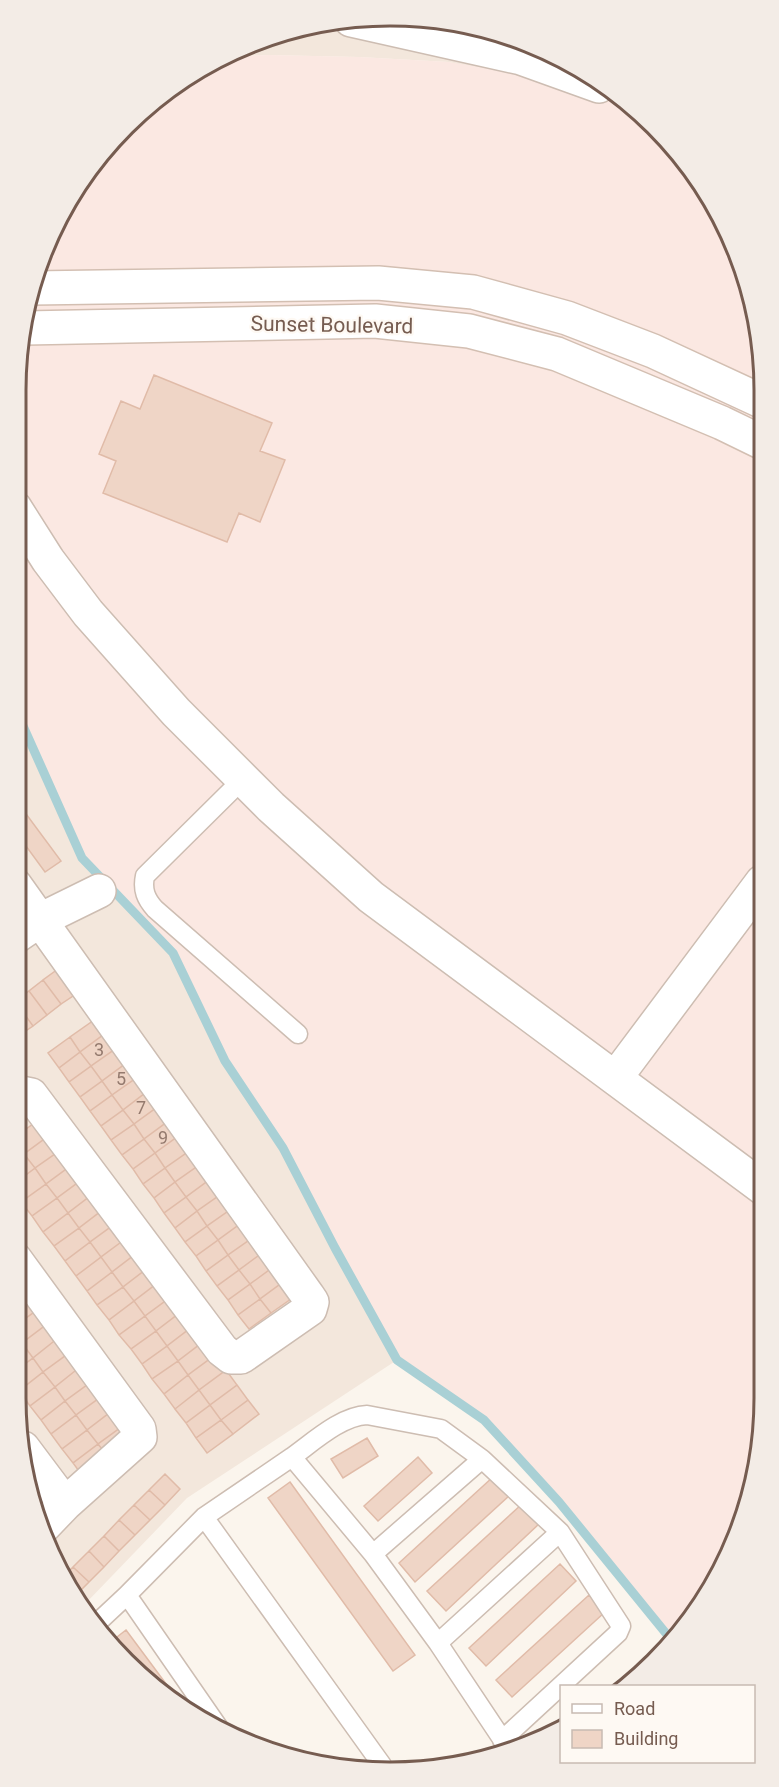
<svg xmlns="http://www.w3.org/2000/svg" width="779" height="1787" font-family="Roboto,sans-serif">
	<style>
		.residential { fill: #f3e7dc }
		.commercial { fill: #fbe8e2 }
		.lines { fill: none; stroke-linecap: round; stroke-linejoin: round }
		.stream { stroke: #a9d0d5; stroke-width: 9 }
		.building { fill: #efd5c6; stroke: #e0bba8; stroke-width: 1.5 }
		.lane-casing { stroke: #cdbdb2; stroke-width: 21 }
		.street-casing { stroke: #cdbdb2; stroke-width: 36 }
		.secondary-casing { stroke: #d3bfb2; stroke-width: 36 }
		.lane { stroke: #fff; stroke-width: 18 }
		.street { stroke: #fff; stroke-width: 33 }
		.secondary { stroke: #fff; stroke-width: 33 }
		.labels { text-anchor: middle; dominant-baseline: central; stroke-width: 4.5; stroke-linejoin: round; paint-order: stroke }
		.number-label { font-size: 18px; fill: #947a6e }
		.street-label { font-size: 21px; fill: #765c50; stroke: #fef9f3 }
		.rim { fill: none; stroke: #765c50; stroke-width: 3 }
	</style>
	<rect width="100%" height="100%" fill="#fbf5ed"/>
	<path class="residential" d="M365,16L510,35L601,83L591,96L449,62L359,57L269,55L220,57L224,53Z
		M15,708L82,858L173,953L225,1061L283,1148L335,1248L397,1360L187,1498L85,1604L35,1518L15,1397Z"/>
	<path class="commercial" d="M269,55L359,57L449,62L521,74L601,83L617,92L686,161L735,246L761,340L764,1397L744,1518L673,1642L559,1502L484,1421L397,1360L283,1148L225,1061L173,953L82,858L15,703V389L35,269L108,142L220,57Z"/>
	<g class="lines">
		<path class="stream" d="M15,708L82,858L173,953L225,1061L283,1148L335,1248L397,1360L484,1420L559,1502L673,1642"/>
	</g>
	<path class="building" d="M154,375L272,423L260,451L285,460L260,522L239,513L227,542L103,493L116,461L99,454L121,401L140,409Z
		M15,799L61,861L45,872L15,831Z
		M58,969L76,994L61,1004L43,980Z
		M43,980L61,1004L47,1015L29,991Z
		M29,991L47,1015L33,1026L15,1001Z
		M15,1001L33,1026L18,1036L15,1032Z
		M97,1018L107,1032L80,1052L70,1037Z
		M107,1032L118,1047L91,1066L80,1052Z
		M70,1037L80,1052L59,1068L48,1053Z
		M118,1047L129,1061L102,1081L91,1066Z
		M80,1052L91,1066L69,1082L59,1068Z
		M129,1061L139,1076L112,1095L102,1081Z
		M91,1066L102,1081L80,1097L69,1082Z
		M139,1076L149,1090L123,1110L112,1095Z
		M102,1081L112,1095L90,1111L80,1097Z
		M149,1090L160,1105L134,1124L123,1110Z
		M112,1095L123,1110L101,1126L90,1111Z
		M160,1105L171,1119L144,1139L134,1124Z
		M123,1110L134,1124L111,1140L101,1126Z
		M40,1119L51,1134L24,1154L15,1142V1137Z
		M171,1119L181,1134L155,1153L144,1139Z
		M134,1124L144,1139L122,1155L111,1140Z
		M51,1134L62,1149L35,1168L24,1154Z
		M181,1134L192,1149L165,1168L155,1153Z
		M144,1139L155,1153L133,1169L122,1155Z
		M62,1149L73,1164L46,1184L35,1168Z
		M192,1149L202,1163L175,1182L165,1168Z
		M155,1153L165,1168L143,1184L133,1169Z
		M24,1154L35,1168L15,1183V1160Z
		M202,1163L213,1177L186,1197L175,1182Z
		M73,1164L84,1178L57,1198L46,1184Z
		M35,1168L46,1184L21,1202L15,1194V1183Z
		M165,1168L175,1182L154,1198L143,1184Z
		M213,1177L224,1192L197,1211L186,1197Z
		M84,1178L94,1193L68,1213L57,1198Z
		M175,1182L186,1197L164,1213L154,1198Z
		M46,1184L57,1198L32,1216L21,1202Z
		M224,1192L234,1207L207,1226L197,1211Z
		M94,1193L105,1208L79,1228L68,1213Z
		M186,1197L197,1211L175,1228L164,1213Z
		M57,1198L68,1213L43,1232L32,1216Z
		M234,1207L244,1221L218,1240L207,1226Z
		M105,1208L116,1223L90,1242L79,1228Z
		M197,1211L207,1226L185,1242L175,1228Z
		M68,1213L79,1228L54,1246L43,1232Z
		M244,1221L255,1236L228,1255L218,1240Z
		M116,1223L128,1237L101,1257L90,1242Z
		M207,1226L218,1240L196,1256L185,1242Z
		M79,1228L90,1242L65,1261L54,1246Z
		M255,1236L266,1250L239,1270L228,1255Z
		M128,1237L138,1252L112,1272L101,1257Z
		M218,1240L228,1255L206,1271L196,1256Z
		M90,1242L101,1257L76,1276L65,1261Z
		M266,1250L276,1265L250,1284L239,1270Z
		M138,1252L149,1267L123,1287L112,1272Z
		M228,1255L239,1270L217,1286L206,1271Z
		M101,1257L112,1272L87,1291L76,1276Z
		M276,1265L287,1279L260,1299L250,1284Z
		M149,1267L160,1281L134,1301L123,1287Z
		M239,1270L250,1284L228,1300L217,1286Z
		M112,1272L123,1287L97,1305L87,1291Z
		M287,1279L298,1294L271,1313L260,1299Z
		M160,1281L172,1296L145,1316L134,1301Z
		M250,1284L260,1299L238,1315L228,1300Z
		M123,1287L134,1301L109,1320L97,1305Z
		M26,1295L37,1310L15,1326V1303Z
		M172,1296L182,1311L156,1331L145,1316Z
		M260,1299L271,1313L249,1329L238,1315Z
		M134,1301L145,1316L119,1335L109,1320Z
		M37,1310L47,1324L22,1343L15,1335V1326Z
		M182,1311L193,1326L167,1346L156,1331Z
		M145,1316L156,1331L131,1349L119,1335Z
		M47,1324L58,1338L33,1358L22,1343Z
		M193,1326L204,1341L178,1361L167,1346Z
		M156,1331L167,1346L142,1364L131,1349Z
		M58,1338L69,1353L43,1372L33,1358Z
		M204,1341L215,1355L188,1375L178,1361Z
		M22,1343L33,1358L15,1371V1348Z
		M167,1346L178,1361L152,1379L142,1364Z
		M69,1353L80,1367L55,1387L43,1372Z
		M215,1355L226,1370L199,1390L188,1375Z
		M33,1358L43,1372L19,1391L15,1386V1371Z
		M178,1361L188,1375L164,1394L152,1379Z
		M80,1367L91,1382L65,1401L55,1387Z
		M226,1370L237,1385L210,1405L199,1390Z
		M43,1372L55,1387L30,1406L19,1391Z
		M188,1375L199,1390L175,1409L164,1394Z
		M91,1382L102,1396L76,1415L65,1401Z
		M237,1385L248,1400L221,1420L210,1405Z
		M55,1387L65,1401L41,1420L30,1406Z
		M199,1390L210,1405L186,1423L175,1409Z
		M102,1396L113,1410L87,1430L76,1415Z
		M248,1400L259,1414L233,1434L221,1420Z
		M65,1401L76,1415L51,1434L41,1420Z
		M210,1405L221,1420L196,1438L186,1423Z
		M113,1410L124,1425L98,1444L87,1430Z
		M76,1415L87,1430L62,1449L51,1434Z
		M221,1420L233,1434L207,1453L196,1438Z
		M124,1425L135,1439L109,1458L98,1444Z
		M87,1430L98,1444L73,1463L62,1449Z
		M367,1438L378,1456L343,1478L331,1459Z
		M98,1444L109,1458L84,1478L73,1463Z
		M418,1457L432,1473L378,1521L364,1506Z
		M165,1474L180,1489L165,1505L149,1490Z
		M494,1476L511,1494L415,1582L399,1563Z
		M290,1482L415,1655L393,1671L268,1498Z
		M149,1490L165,1505L150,1520L134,1505Z
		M522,1504L540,1523L446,1611L427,1591Z
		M134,1505L150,1520L135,1535L119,1520Z
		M119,1520L135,1535L119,1551L104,1536Z
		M104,1536L119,1551L104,1567L89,1551Z
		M89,1551L104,1567L89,1582L73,1567Z
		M560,1564L576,1581L486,1666L469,1648Z
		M73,1567L89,1582L78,1593L67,1573Z
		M589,1595L605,1612L512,1697L496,1680Z
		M126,1630L181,1704L108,1644Z"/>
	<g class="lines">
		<g class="lane-casing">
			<path id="lane" d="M243,779L145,876C142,890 146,899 155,909L298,1034
				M292,1457C313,1442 341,1416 367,1415L441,1429L482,1459L373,1554
				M482,1459L560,1532L621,1626L618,1633L502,1740
				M204,1517L382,1765
				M96,1624L127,1595
				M438,1643L560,1532
				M219,1728L127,1595L204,1517L292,1457L373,1554L438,1643L508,1748"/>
		</g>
		<g class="street-casing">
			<path id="street" d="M351,20L521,58L599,86
				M15,508L48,560L88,613L176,712L271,807L371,897L763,1188
				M15,937L40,920L99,891
				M616,1077L762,882
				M15,1094L21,1093L31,1095L222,1350L231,1357H241L310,1309L312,1302L308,1296L15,885
				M15,1259L139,1429L140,1437L65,1504L41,1529
				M23,1448L65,1504"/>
		</g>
		<g class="secondary-casing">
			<path id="secondary" d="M32,288L378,283L473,292L567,318L653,351L761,401
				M25,328L375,321L469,331L557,354L722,423L761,442"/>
		</g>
		<use href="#lane" class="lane"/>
		<use href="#street" class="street"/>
		<use href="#secondary" class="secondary"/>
	</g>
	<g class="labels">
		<g class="number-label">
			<text x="99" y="1049">3</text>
			<text x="121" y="1078">5</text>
			<text x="141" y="1107">7</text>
			<text x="163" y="1137">9</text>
		</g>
		<g class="street-label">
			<text transform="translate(332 325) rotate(1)">Sunset Boulevard</text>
		</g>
	</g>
	<path d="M0 0H779V1787H0ZM390 26H390A364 364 0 0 1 754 390V1398A364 364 0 0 1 390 1762H390A364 364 0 0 1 26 1398V390A364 364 0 0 1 390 26Z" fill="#f3ece6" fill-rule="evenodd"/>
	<path class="rim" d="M390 26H390A364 364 0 0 1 754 390V1398A364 364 0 0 1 390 1762H390A364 364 0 0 1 26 1398V390A364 364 0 0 1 390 26Z"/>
	<rect x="560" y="1685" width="195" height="78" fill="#fef9f3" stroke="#c8bab2" stroke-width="1.5"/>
	<rect x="572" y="1704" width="30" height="9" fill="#ffffff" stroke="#c8bab2" stroke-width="1.5"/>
	<text x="614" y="1715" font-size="18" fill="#765c50">Road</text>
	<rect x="572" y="1730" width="30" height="18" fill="#efd5c6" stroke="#c8bab2" stroke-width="1.5"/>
	<text x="614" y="1745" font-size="18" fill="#765c50">Building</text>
</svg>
